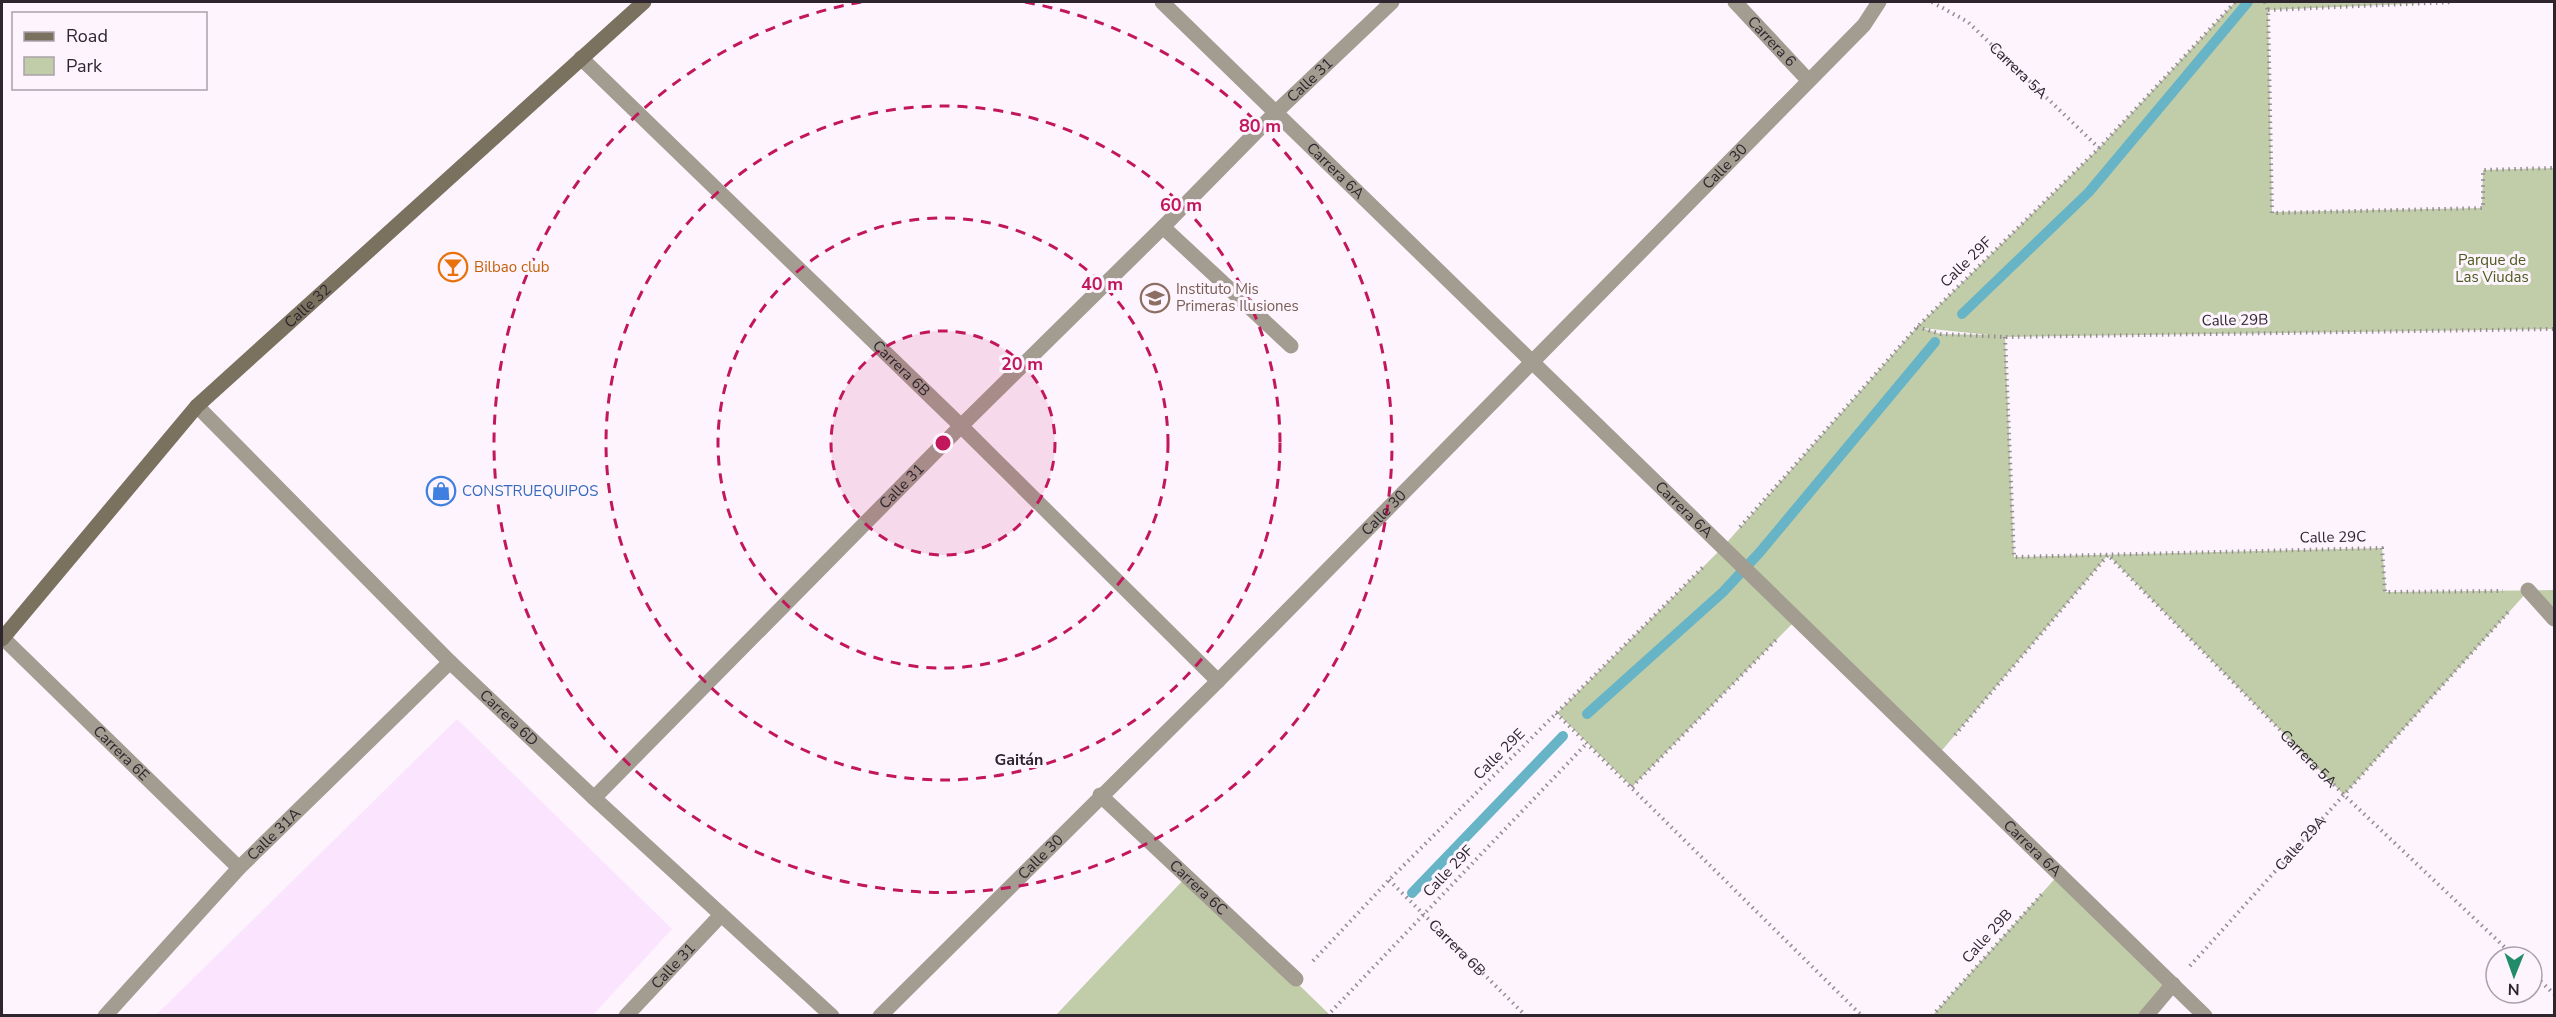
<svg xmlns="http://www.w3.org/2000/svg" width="2556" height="1017" font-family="'Nunito Sans',sans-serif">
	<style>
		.built { fill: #fbe4fe }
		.green { fill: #c1cda9; fill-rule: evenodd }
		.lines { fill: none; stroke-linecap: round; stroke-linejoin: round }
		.stream { stroke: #68b4c7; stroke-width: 10 }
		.path { stroke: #948b95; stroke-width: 4; stroke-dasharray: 1.5 4.5; stroke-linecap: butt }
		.street { stroke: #a39c90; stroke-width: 15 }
		.secondary { stroke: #7b715f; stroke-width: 15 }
		.ring { fill: none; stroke: #c2185b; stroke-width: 3; stroke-dasharray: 10 8 }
		.labels { text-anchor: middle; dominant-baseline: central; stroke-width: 6; stroke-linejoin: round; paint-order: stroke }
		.street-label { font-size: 15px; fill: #2e252f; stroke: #fdf4fe }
		.park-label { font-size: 15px; fill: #4c5b1d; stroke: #fdf4fe }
		.food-label { font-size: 15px; fill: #c56008; stroke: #fdf4fe; text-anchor: start }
		.education-label { font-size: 15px; fill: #785e54; stroke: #fdf4fe; text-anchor: start }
		.shop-label { font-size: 15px; fill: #366cbe; stroke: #fdf4fe; text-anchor: start }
		.neighbourhood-label { font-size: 16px; font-weight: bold; fill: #2e252f; stroke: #fdf4fe }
		.centre { fill: #c2185b; stroke: #fdf4fe; stroke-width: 3 }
		.ring-label { font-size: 18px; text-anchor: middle; font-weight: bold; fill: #c2185b; stroke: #fdf4fe; stroke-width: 6; stroke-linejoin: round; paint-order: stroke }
	</style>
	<rect width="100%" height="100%" fill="#fdf4fe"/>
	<path class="built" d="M457,719L672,929L593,1015H156Z"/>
	<path class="green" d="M2235,2H2453L2268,10L2272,212L2482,208L2483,170L2554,168V329L2005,337L2014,557L2382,548L2386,592L2554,590V619L2528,591L2344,795L2108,555L1938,755L1797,619L1632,787L1557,713L1722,548L1917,327L2099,148ZM1922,328L1990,335H1991L1941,334Z
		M2060,873L2173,984L2146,1015L1932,1016Z
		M1187,876L1329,1014L1327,1016H1055Z"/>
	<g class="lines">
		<path class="stream" d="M1962,314L2089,192L2248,2
			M1587,714L1723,592L1760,552L1935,342
			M1412,893L1563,736"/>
		<g class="path">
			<path id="s1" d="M1932,2L1968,22L2099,148"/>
			<path d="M2265,2L2268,10L2272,213L2483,208V170L2554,168"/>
			<path d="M2268,10L2453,2"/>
			<path d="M1917,327L1941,334L2005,337L2554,329"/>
			<path d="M2005,337L2014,557L2382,548L2385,592L2503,591"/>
			<path d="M1740,527L1917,327L2099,148L2235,2"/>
			<path d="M1556,713L1862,1016"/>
			<path id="s2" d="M1955,735L2108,555L2344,795L2515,957"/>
			<path d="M1632,787L1779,637"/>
			<path id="s3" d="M1389,880L1526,1016"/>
			<path d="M1313,961L1389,880L1704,566"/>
			<path id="s4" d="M2190,966L2510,610"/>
			<path d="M2532,973L2554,994"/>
			<path d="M1327,1016L1587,743"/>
			<path d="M1932,1016L2042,894"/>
		</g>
		<g class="street">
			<path id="s5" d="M1162,2L2205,1016"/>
			<path id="s6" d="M1735,2L1808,80"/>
			<path id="s7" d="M581,58L961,426L1218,681"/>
			<path d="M1163,227L1291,346"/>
			<path id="s8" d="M197,406L450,662L594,798L832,1016"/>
			<path d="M2528,590L2554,619"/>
			<path id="s9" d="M3,638L239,868"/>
			<path id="s10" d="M1100,795L1296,979"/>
			<path id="s11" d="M594,798L961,426L1163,227L1275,113L1392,2"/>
			<path id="s12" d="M105,1016L239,868L450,662"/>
			<path id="s13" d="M626,1016L721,915"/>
			<path id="s14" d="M880,1016L1218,681L1864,25L1879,2"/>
			<path d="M2146,1016L2173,984"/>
		</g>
		<path class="secondary" id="s15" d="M2,639L197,406L644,2"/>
	</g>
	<circle cx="943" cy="443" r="112" fill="#c2185b" fill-opacity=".12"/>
	<g class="ring">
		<circle cx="943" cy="443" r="112"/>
		<circle cx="943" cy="443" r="225"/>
		<circle cx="943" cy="443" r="337"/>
		<path d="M1025 2A449 449 0 1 1 861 2"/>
	</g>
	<defs>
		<g id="bar-ring" transform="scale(1.5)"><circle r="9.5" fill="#fdf4fe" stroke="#e8710a" stroke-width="1.5"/><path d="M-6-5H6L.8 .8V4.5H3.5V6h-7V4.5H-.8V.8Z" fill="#e8710a"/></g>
		<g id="school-ring" transform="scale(1.5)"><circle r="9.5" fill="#fdf4fe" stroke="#8d6e63" stroke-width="1.5"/><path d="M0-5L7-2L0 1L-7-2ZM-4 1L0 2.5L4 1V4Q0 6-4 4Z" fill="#8d6e63"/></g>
		<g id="shop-ring" transform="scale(1.5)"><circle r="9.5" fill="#fdf4fe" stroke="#3f7fe0" stroke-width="1.5"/><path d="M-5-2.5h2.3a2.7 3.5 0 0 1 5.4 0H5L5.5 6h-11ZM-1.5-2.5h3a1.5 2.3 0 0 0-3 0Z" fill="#3f7fe0"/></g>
	</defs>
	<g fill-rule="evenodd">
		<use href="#bar-ring" x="453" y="267"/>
		<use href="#school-ring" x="1155" y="298"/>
		<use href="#shop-ring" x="441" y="491"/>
	</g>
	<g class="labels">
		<g class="street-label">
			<text stroke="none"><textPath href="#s6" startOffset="54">Carrera 6</textPath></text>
			<text stroke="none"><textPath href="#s1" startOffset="111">Carrera 5A</textPath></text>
			<text stroke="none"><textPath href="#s11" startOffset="1014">Calle 31</textPath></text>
			<text stroke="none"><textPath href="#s14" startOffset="1198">Calle 30</textPath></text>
			<text stroke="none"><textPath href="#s5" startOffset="242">Carrera 6A</textPath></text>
			<text transform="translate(1966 262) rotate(-44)">Calle 29F</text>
			<text stroke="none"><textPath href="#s15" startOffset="453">Calle 32</textPath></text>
			<text transform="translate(2235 320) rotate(-1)">Calle 29B</text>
			<text stroke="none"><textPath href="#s7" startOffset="446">Carrera 6B</textPath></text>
			<text stroke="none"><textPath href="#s11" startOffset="438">Calle 31</textPath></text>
			<text stroke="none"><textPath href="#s5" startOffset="728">Carrera 6A</textPath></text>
			<text stroke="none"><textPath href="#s14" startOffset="712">Calle 30</textPath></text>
			<text transform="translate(2333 537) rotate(-1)">Calle 29C</text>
			<text stroke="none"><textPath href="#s8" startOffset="441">Carrera 6D</textPath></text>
			<text stroke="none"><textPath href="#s9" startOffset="165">Carrera 6E</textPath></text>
			<text transform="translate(1499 754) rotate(-45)">Calle 29E</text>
			<text stroke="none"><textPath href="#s2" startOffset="522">Carrera 5A</textPath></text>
			<text stroke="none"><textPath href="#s12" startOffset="248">Calle 31A</textPath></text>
			<text stroke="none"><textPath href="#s4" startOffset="165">Calle 29A</textPath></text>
			<text stroke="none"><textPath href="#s5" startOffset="1214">Carrera 6A</textPath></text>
			<text stroke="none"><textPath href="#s14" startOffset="226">Calle 30</textPath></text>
			<text transform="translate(1448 871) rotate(-46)">Calle 29F</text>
			<text stroke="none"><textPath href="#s10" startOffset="135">Carrera 6C</textPath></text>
			<text transform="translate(1987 936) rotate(-48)">Calle 29B</text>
			<text stroke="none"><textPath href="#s3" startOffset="96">Carrera 6B</textPath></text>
			<text stroke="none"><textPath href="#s13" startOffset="69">Calle 31</textPath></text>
		</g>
		<g class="park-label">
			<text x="2492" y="260">Parque de<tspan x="2492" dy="17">Las Viudas</tspan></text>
		</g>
		<g class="food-label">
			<text x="474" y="267">Bilbao club</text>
		</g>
		<g class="education-label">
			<text x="1176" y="289">Instituto Mis<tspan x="1176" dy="17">Primeras Ilusiones</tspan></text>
		</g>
		<g class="shop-label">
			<text x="462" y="491">CONSTRUEQUIPOS</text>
		</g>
		<g class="neighbourhood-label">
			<text x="1019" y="760">Gaitán</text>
		</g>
	</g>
	<circle cx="943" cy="443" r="9" class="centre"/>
	<g class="ring-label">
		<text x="1260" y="132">80 m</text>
		<text x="1181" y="211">60 m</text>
		<text x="1102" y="290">40 m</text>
		<text x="1022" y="370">20 m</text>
	</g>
	<rect width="2556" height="1017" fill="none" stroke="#2e252f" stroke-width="6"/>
	<rect x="12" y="12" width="195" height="78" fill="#fdf4fe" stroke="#aaa1ab" stroke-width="1.5"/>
	<rect x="24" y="32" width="30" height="9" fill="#7b715f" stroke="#aaa1ab" stroke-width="1.5"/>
	<text x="66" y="42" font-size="18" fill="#2e252f">Road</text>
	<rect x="24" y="57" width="30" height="18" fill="#c1cda9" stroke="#aaa1ab" stroke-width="1.5"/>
	<text x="66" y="72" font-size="18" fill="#2e252f">Park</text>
	<g transform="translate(2514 975) rotate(181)"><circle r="28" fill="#fdf4fe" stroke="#aaa1ab" stroke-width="1.5"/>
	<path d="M0-4.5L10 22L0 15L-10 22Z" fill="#228c69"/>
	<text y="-9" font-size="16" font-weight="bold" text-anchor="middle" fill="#2e252f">N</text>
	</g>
</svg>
